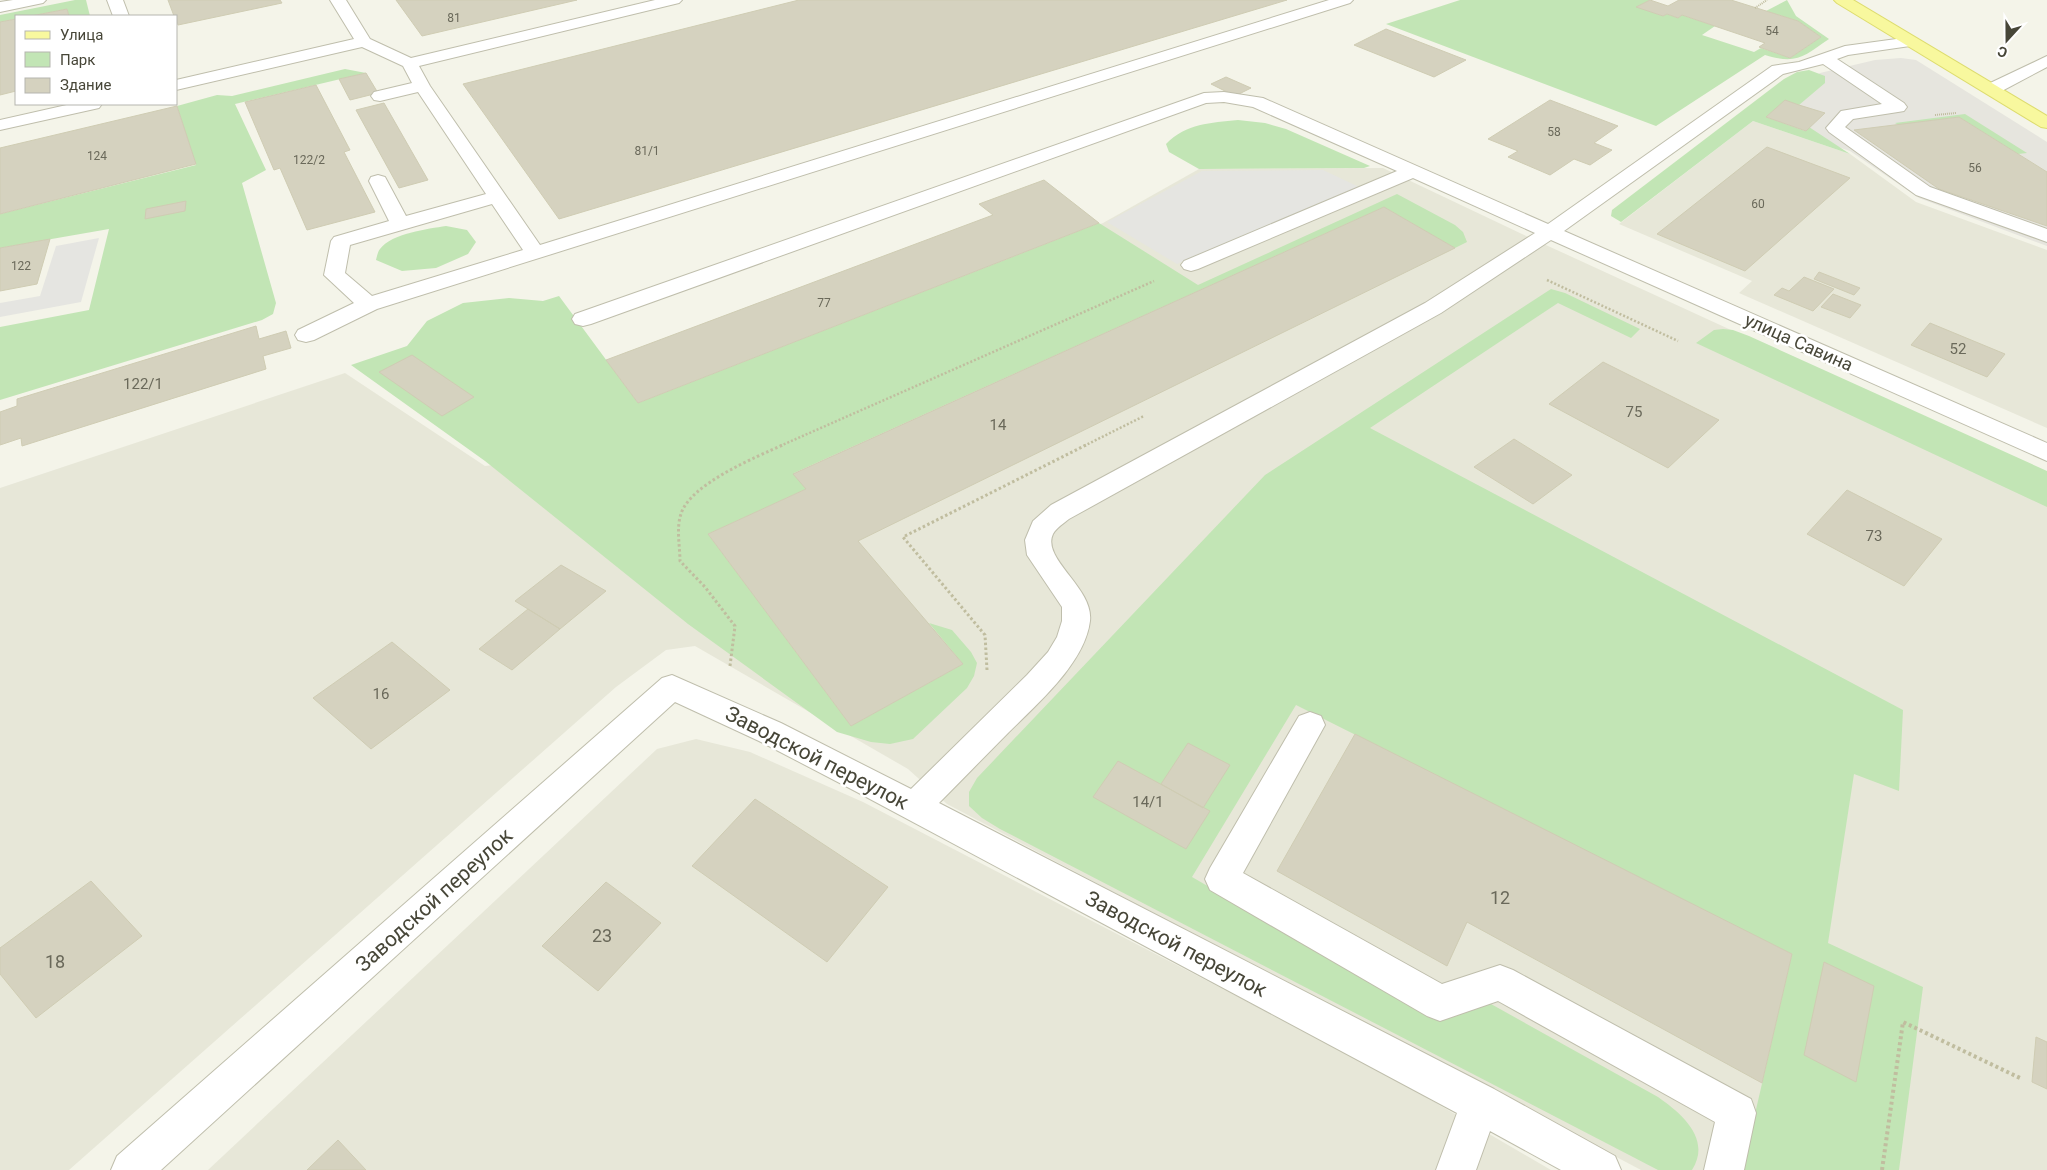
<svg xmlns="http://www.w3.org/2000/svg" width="2047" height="1170" font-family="Roboto,sans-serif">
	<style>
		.residential { fill: #e7e7d8 }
		.industrial { fill: #e6e5de }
		.green { fill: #c2e5b5 }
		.parking { fill: #e5e5e1 }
		.building { fill: #d5d2bf; stroke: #cfccb3 }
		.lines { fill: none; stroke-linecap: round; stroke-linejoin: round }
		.minor-casing { stroke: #bfbeac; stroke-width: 2 }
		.major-casing { stroke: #dddc6e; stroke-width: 2 }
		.path-far3 { stroke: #c0bd9f; stroke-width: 2; stroke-dasharray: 1 1; stroke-linecap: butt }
		.path-far2 { stroke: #c0bd9f; stroke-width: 2.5; stroke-dasharray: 2 2; stroke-linecap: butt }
		.path-far1 { stroke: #c0bd9f; stroke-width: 3; stroke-dasharray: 2.5 2.5; stroke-linecap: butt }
		.path { stroke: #c0bd9f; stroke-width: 4; stroke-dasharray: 3 3; stroke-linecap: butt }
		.minor { fill: #fff; fill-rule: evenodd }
		.major { fill: #f8f89e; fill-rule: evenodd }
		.labels { text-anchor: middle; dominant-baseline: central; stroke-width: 5; stroke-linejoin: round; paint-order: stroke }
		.far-number-label { font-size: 12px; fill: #6a695a }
		.number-label { font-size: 15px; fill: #6a695a }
		.street-label { font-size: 18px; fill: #474638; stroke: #fff }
		.near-number-label { font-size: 18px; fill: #6a695a }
		.near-street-label { font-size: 21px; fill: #474638; stroke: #fff }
	</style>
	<rect width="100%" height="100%" fill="#f4f4e9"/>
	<path class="residential" d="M1753,121L1850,154L1916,202L2047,250V428L1739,293L1752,281L1619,224Z
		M1383,168L1522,234L2047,475V1170H1641L947,804L908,769L695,646L666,650L616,687L69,1170H0V488L345,373L485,466L501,464L1039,250L1103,223L1199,169Z
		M696,739L750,752L863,802L1381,1071L1551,1170H208L657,749Z"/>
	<path class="industrial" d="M1901,58L1916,60L2047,142V246L1919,198L1850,151L1750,118L1820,73L1875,60Z"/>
	<path class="green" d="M75,0H86L90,16H69L67,9L31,16H16V19L0,22V15Z
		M1460,0H1650L1637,7L1663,16L1667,14L1678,18L1682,15L1715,26L1702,35L1754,52L1761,48L1790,58L1821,37L1798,21L1766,11L1787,0L1796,16L1829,39C1804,56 1797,65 1765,55L1656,126L1386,24Z
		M345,69L366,73L235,104L266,170L242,183L276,303L273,314L262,320L0,400V327L89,310L109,229L0,248V214L196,165L177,106L217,95L232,96Z
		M1809,70L1825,76V83L1799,105L1785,101L1766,117L1805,131L1809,127L1850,154L1753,121L1621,222L1611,216L1612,210L1784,79L1797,72Z
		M1965,114L2027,153L2018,154L1959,117L1899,125L1895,123Z
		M1238,120L1265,123L1286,129L1370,166L1364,168L1199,169L1169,152L1166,144C1187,123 1210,123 1238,120Z
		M1397,194L1455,225L1463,232L1467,242L1455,248L1384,207L794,473L806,489L708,534L851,726L963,664L929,623L952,630L971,652L977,663L974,676L967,688L913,739L890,744L871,742L837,732L688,624L485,461L351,365L407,346L427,321L463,303L509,298L543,301L559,296L638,403L1099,223L1198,285Z
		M446,226L467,230L476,242L468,254L436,268L402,271L376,260C377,256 378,251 380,249C392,233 428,229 446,226Z
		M1551,289L1565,293L1640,329L1631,338L1558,303L1370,428L1903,710L1899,791L1854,774L1828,943L1923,987L1899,1170H1742L1792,954L1296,705L1192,877L1438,1019L1491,1004L1658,1097C1681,1113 1712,1139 1692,1170H1658L1000,829L982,818L969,806V792L977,778L1265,475Z
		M1723,329L1733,330L1749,336L2047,471V507L1696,343L1714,330Z"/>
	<path class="parking" d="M1323,170L1359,187L1177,264L1107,222L1202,171Z
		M99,238L81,302L0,317V303L40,296L56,246Z"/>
	<path class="building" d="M168,0H280L282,3L178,25L176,16H174Z
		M396,0H577L422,36Z
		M799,0H1287L559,219L463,84Z
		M1650,0L1668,6L1679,0H1731L1798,21L1821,37L1790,58L1759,47L1765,43L1682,15L1678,18L1667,14L1663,16L1636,7Z
		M67,9L69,16H31Z
		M16,19V91L0,95V22Z
		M1386,29L1466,60L1434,77L1354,45Z
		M366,73L378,93L350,100L339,79Z
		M1226,77L1251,88L1235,96L1211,84Z
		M316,85L350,150L344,152L375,212L307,230L280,168L274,170L245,102Z
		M1550,100L1618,126L1594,143L1612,150L1590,165L1574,159L1550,175L1508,157L1518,151L1488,139Z
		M1785,100L1799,105L1825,113L1806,131L1766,117Z
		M384,103L428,180L399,188L356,110Z
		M177,106L196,164L0,214V148Z
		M1959,117L2047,172V226L1939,189L1854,130Z
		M1767,147L1850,178L1745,271L1657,234Z
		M1044,180L1099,223L638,403L606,360L993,215L979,204Z
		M186,201L185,211L145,219L146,209Z
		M1384,207L1455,248L858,541L963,664L851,726L708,534L806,489L793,474Z
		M50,239L37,284L0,291V248Z
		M1819,272L1860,288L1854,295L1814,279Z
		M1804,277L1834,289L1813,311L1774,295L1782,288L1789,291Z
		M1833,294L1861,305L1850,318L1821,307Z
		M1930,323L2005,354L1987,377L1911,345Z
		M256,326L259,339L286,331L291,348L263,356L266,369L22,446L21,438L0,445V412L17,406V399Z
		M412,355L474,397L442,416L379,372Z
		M1603,362L1719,420L1668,468L1549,404Z
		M1514,439L1572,475L1533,504L1474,467Z
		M1847,490L1942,539L1904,586L1807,534Z
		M561,565L606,591L560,629L515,601Z
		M528,609L560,629L512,670L479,649Z
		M392,642L450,690L371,749L313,698Z
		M1355,734L1792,954L1762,1083L1467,922L1447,966L1277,871Z
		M1188,743L1230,765L1203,808L1161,784Z
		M1118,761L1210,811L1186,849L1093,797Z
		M755,799L888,887L827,962L692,866Z
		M91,881L142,936L36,1018L0,974V948Z
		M606,882L661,923L598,991L542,946Z
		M1824,962L1874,986L1856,1082L1804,1055Z
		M2036,1037L2047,1042V1089L2032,1082Z
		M338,1140L366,1170H307Z"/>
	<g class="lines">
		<g class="minor-casing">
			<path id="minor" d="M13,0H46L43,3L0,12V2Z
				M107,0H123L129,16H113Z
				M330,0H346L370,39L411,58L655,0H682L679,3L419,66L430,86L540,245L1329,0H1353L1350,3L377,309L314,340L306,342L298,340L295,335L298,330L354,303L324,275L331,241L334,237L389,221L369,181L371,177L378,175L385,177L406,216L486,194L418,92L380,101L374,100L371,96L374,92L412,83L403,66L362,47L176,90V80L354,39ZM492,204L523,250L372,296L345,273L350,245Z
				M1911,37L1917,39L1919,42L1917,45L1848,55L1837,59L1904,103L1907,107L1904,111L1898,112L1853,119L1845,127L1930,187L2047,229V242L1916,195L1829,132L1826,128L1841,111L1882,104L1823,64L1783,74L1564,231L2047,443V461L1551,240L1441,313L1069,519C1064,523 1056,528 1053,534C1041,559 1094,588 1090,621C1085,663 1037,704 1008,733C985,756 962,780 939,803L1494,1089L1615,1156L1621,1170H1561L1490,1131L1476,1170H1436L1457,1113L855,791L759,741L675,702L161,1170H111L117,1156L662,678L672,675L781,723L911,789L1027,675L1048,652L1057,637L1062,621V607L1027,555L1025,540L1033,521L1051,505L1425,303L1535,233L1413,178L1198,269L1191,271L1184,269L1181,265L1184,261L1397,171L1253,107L1224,102L1206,103L591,324L583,326L575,324L572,319L575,314L1204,93L1224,92L1263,98L1548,224L1772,66L1799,62L1845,46Z
				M2047,56V67L1998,93H1986L1984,89L1986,85Z
				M71,104H102L99,108L0,130V120Z
				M1310,712L1321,716L1325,725L1243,873L1442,984L1500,965L1513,970L1751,1099L1756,1113L1744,1170H1704L1715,1122L1498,1001L1440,1021L1427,1016L1210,890L1205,879L1210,868L1299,716Z"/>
		</g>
		<g class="major-casing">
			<path id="major" d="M1834,0H1853L2047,116V128L2041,127L1837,3Z"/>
		</g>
		<path class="path-far3" d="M1755,8L1767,0
			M1935,115L1956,113"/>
		<path class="path-far2" d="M1547,280L1678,341
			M780,446L1154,281
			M1084,446L1144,416"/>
		<path class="path-far1" d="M730,666L735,626L705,587L680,561C680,547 676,528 681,514C690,484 756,457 783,445
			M987,670L985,635L903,537L1086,445"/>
		<path class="path" d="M1882,1170L1903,1022L2020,1078"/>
		<use href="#minor" class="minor"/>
		<use href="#major" class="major"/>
	</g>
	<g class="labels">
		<g class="far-number-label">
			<text x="454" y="18">81</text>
			<text x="1772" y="31">54</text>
			<text x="1554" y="132">58</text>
			<text x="647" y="151">81/1</text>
			<text x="97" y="156">124</text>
			<text x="309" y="160">122/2</text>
			<text x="1975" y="168">56</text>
			<text x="1758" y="204">60</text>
			<text x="21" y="266">122</text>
			<text x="824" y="303">77</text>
		</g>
		<g class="number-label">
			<text x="1958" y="349">52</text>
			<text x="143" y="384">122/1</text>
			<text x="1634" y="412">75</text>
			<text x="998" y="425">14</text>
			<text x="1874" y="536">73</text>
			<text x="381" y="694">16</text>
			<text x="1148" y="802">14/1</text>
		</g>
		<g class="street-label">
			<text transform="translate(1799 342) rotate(24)">улица Савина</text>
		</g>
		<g class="near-number-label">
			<text x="1500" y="897">12</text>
			<text x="602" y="935">23</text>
			<text x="55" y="961">18</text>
		</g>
		<g class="near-street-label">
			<text transform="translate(817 758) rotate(27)">Заводской переулок</text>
			<text transform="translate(434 900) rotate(-42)">Заводской переулок</text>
			<text transform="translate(1176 944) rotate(28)">Заводской переулок</text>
		</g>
	</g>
	<rect x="15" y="15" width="162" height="90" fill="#ffffff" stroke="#b5b5af"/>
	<rect x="25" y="31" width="25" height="8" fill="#f8f89e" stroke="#b5b5af"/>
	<text x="60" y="40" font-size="15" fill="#474638">Улица</text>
	<rect x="25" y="52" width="25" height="15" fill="#c2e5b5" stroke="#b5b5af"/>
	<text x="60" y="65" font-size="15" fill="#474638">Парк</text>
	<rect x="25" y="78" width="25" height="15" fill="#d5d2bf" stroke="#b5b5af"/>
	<text x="60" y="90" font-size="15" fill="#474638">Здание</text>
	<g transform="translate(2007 40) rotate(201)" stroke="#ffffff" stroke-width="4" paint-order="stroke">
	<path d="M0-4L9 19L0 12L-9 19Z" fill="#474638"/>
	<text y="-8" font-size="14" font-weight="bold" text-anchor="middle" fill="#474638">С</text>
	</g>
</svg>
